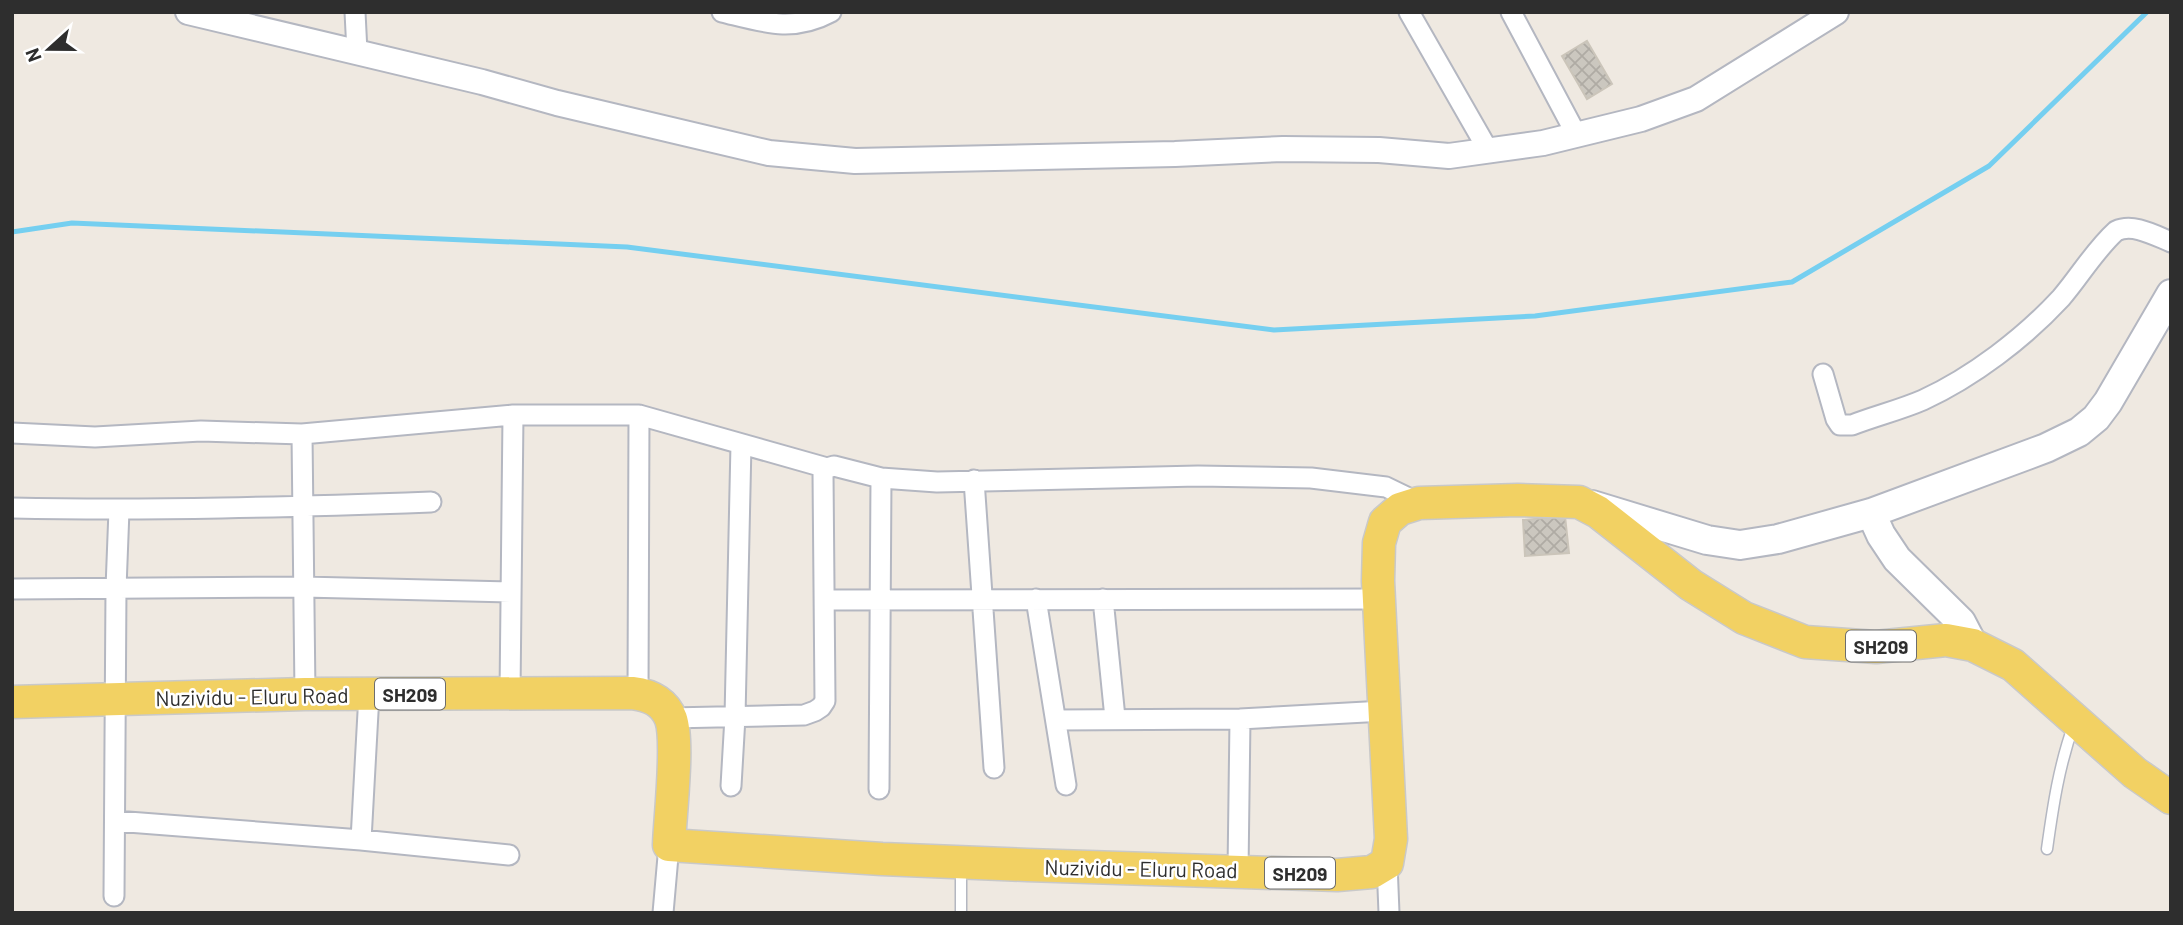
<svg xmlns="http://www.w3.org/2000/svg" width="2183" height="925" font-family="Barlow,sans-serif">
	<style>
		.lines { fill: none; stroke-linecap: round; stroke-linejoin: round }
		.stream { stroke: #75cff0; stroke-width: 5 }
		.building { fill: url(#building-cross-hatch); stroke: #cbc5ba; stroke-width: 2 }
		.service-casing { stroke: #b4b7c1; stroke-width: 13 }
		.minor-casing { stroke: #b4b7c1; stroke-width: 23 }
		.tertiary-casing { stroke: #b4b7c1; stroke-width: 28 }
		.secondary-casing { stroke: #b4b7c1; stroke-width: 32 }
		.primary-casing { stroke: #c9c9c9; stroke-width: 35 }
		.service { stroke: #fff; stroke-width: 10 }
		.minor { stroke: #fff; stroke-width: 19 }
		.tertiary { stroke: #fff; stroke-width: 24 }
		.secondary { stroke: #fff; stroke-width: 28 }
		.primary { stroke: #f2d163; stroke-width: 32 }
		.labels { text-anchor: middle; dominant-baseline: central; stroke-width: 5; stroke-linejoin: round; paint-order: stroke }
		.shield { fill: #fff; stroke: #6d6d6d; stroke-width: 2 }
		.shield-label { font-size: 19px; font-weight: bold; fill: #2e2e2e }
		.street-label { font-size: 21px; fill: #2e2e2e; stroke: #fff }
	</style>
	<defs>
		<pattern id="building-cross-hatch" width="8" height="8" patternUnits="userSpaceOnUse" patternTransform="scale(1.75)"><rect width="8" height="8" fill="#cbc7bf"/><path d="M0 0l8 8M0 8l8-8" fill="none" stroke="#afaba4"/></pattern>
	</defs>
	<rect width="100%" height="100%" fill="#efe9e1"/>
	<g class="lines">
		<path class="stream" d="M12,232L72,223L627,247L1274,330L1535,316L1792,282L1989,166L2147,12"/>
	</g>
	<path class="building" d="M1587,41L1612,84L1587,99L1562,56Z
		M1565,516L1569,553L1525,556L1523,520Z"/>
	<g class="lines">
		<g class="service-casing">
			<path id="service" d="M2047,849C2053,806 2059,765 2074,724
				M961,913V868"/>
		</g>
		<g class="minor-casing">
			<path id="minor" d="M355,12L357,52
				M722,12C763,22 792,33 831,12
				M1409,12L1488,150
				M1511,12L1576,134
				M1823,374L1836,419L1840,425H1852C1875,416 1900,410 1923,400C1973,377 2024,338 2061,298C2080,276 2094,251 2116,231C2133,223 2154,235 2171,242
				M12,433L95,437L201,431L302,434L513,415H639L827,468L834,466L881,478L879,789
				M302,434L305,694
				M881,478L937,482L1198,476L1311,478L1386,487L1419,503
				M974,480L994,768
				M12,508C152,511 292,507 431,502
				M12,589L304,587L511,592
				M1036,599L1066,785
				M1103,599L1115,718
				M825,600L1379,599
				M510,694L513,415
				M638,694L639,415
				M670,718L804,715L815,711L821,707L825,701L823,473L827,468
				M1056,720L1240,719L1384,711
				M731,786L735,717L741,444
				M115,821L361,840L509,855
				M361,840L369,694
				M1387,863L1389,913
				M1238,871L1240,719
				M114,896L116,588L119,510
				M663,913L669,845"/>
		</g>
		<g class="tertiary-casing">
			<path id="tertiary" d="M188,12L482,82L557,103L769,153L855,161L1175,154L1283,149L1379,150L1449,156L1543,143L1641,119L1696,99L1836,12"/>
		</g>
		<g class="secondary-casing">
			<path id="secondary" d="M1592,505L1707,540L1740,545L1778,539L1871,513L2046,448L2079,432L2096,418L2108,402L2171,294
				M1871,513L1881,535L1897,559L1961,622L1973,645"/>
		</g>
		<g class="primary-casing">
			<path id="primary" d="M12,702L305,694L632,693C649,695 664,701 671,719C679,743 670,816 669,845L882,859L1027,865L1337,875L1372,872L1387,863L1391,839L1378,581L1379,543L1385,522L1400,509L1419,503L1518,500L1579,502L1598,512L1691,585L1744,618L1805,642L1876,647L1946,640L1973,645L2013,665L2135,773L2171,798"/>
		</g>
		<use href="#service" class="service"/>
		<use href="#minor" class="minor"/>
		<use href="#tertiary" class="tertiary"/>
		<use href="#secondary" class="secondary"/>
		<use href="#primary" class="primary"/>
	</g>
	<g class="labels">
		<g class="shield">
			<rect x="1846" y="630.5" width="70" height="31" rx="5"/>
			<rect x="375" y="678.5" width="70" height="31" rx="5"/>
			<rect x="1265" y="857.5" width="70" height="31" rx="5"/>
		</g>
		<g class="shield-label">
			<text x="1881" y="646">SH209</text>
			<text x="410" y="694">SH209</text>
			<text x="1300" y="873">SH209</text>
		</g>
		<g class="street-label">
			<text transform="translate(252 696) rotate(-1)">Nuzividu - Eluru Road</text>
			<text transform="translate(1141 868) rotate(1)">Nuzividu - Eluru Road</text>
		</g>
	</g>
	<rect width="2183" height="925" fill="none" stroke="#2e2e2e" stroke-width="28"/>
	<g transform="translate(49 49) rotate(249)" stroke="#ffffff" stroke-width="5" paint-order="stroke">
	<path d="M0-5L12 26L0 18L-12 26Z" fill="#2e2e2e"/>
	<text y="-10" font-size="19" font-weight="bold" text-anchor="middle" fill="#2e2e2e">N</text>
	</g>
</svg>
